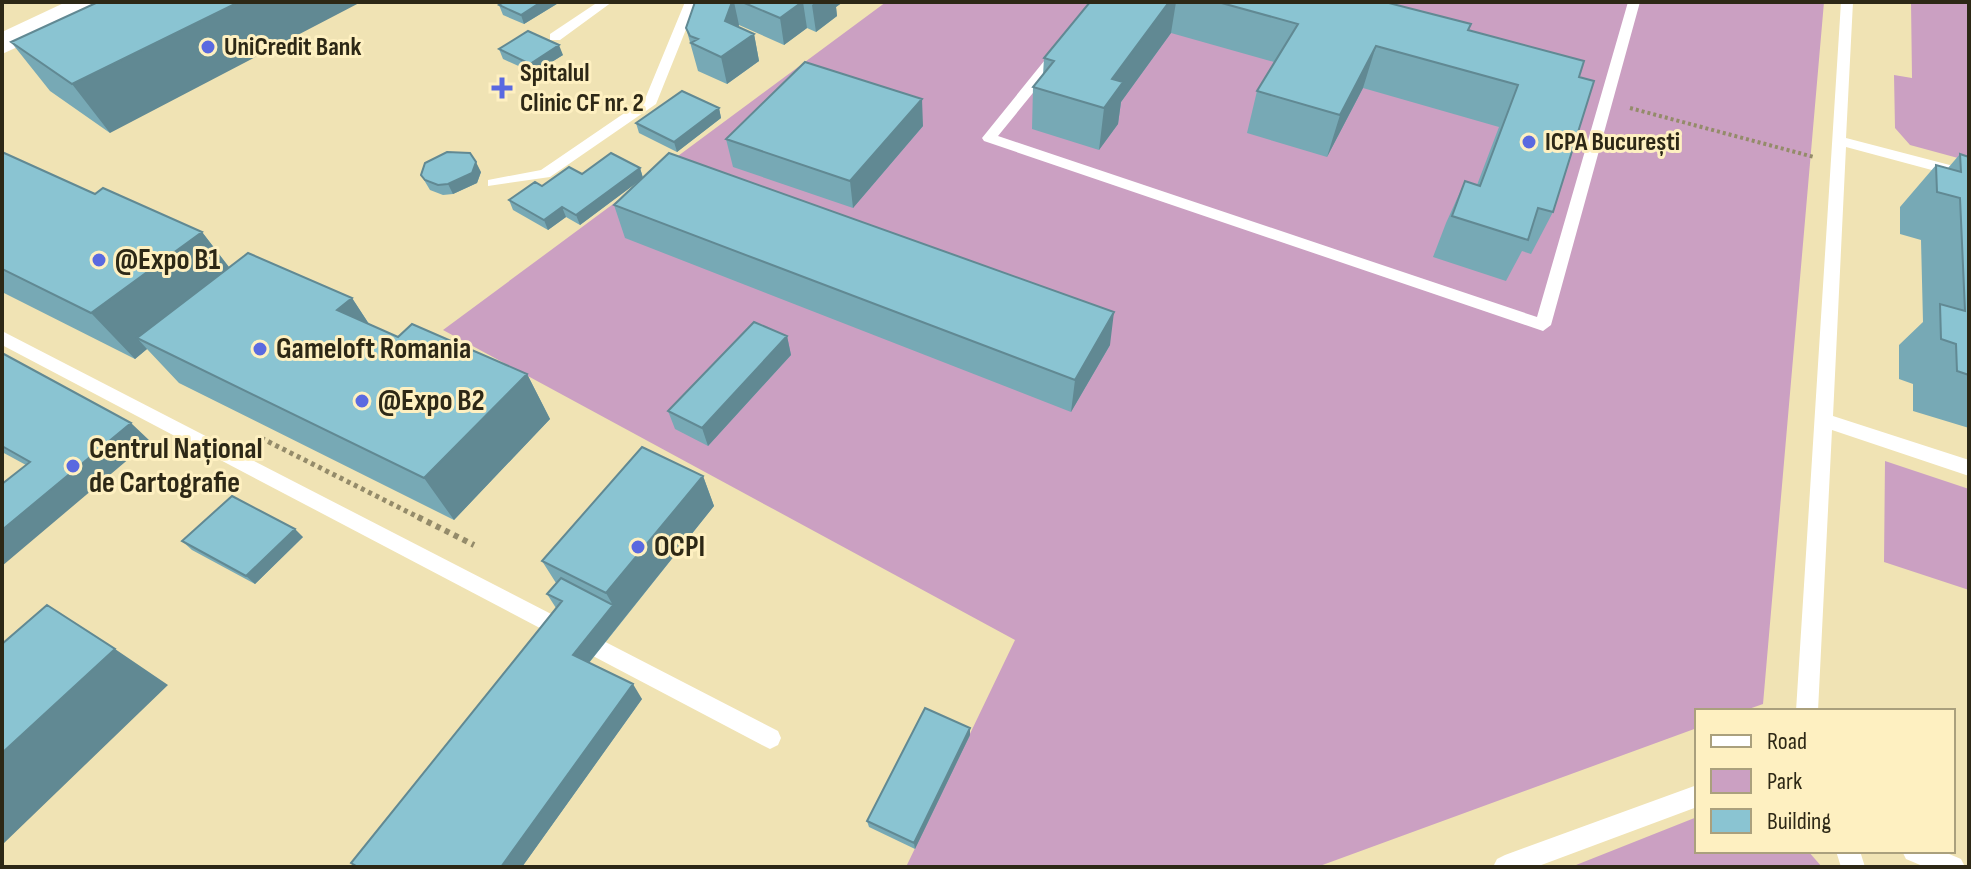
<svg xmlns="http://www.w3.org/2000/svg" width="1971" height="869" font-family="'Sofia Sans Condensed',sans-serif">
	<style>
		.green { fill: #cba0c2 }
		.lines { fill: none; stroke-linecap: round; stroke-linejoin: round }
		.path-far2 { stroke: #948b6a; stroke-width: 4; stroke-dasharray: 3 3; stroke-linecap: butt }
		.path-far1 { stroke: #948b6a; stroke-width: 5; stroke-dasharray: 4 4; stroke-linecap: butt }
		.path { stroke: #948b6a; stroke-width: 6; stroke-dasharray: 5 5; stroke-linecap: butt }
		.service { fill: #fff; fill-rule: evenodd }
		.tertiary { fill: #fff; fill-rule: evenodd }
		.wall { fill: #77a9b5 }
		.shaded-wall { fill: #618993 }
		.building { fill: #8ac4d2; stroke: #618993; stroke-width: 2 }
		.poi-dot { fill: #5a69e0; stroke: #fef0c1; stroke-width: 3 }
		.labels { text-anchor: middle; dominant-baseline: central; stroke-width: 6; stroke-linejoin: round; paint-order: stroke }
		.far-poi-label { font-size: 26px; font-weight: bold; fill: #2d2816; stroke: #fef0c1; text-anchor: start }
		.poi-label { font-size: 30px; font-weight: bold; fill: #2d2816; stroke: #fef0c1; text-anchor: start }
	</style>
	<rect width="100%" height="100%" fill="#f0e3b4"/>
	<path class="green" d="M886,2H1824L1763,704L1743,711H1697V728L1317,867H906L1015,640L443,330Z
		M1911,2H1969V161L1910,145L1895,128L1894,75L1912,78Z
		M1885,461L1969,489V590L1884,562Z
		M1697,817V851H1808L1822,867H1571Z"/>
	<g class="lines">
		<path class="path-far2" d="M1630,108L1814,157"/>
		<path class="path-far1" d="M261,438L422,519"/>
		<path class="path" d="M418,517L474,545"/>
		<path class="service" d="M598,2H612L560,40H550V34Z
			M685,2H697L656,104L550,177L488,186V180L541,170L645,99Z
			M1628,2H1640L1551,325L1543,331L984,141L982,138L1053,50H1063V56L998,136L1537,317Z
			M1841,2H1853L1846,138L1969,170V180L1846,147L1833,416L1969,460V476L1832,430L1818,711H1796Z
			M2,331L778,731L781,738L778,745L770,749L762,745L2,345Z
			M1697,785V807L1536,867H1493L1497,859L1505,855Z
			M1836,851H1860L1865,867H1841Z
			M1902,851H1942L1961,859L1965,867H1925L1906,859Z"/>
		<path class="tertiary" d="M66,2H106L102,9L2,54V32Z"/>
	</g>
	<path class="wall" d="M98,2L110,133L50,91L11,42Z
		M560,2L524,24L503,15L499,5Z
		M695,2H843L836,7L837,16L816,32L807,28L784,45L739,25L738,27L754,34L759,61L727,84L698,71L686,28Z
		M1090,2H1385L1468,30L1579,77L1553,212L1531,254L1522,251L1506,281L1433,257L1446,223L1465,181L1477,185L1499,127L1363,88L1327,157L1247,133L1257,91L1274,62L1171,33L1121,102L1118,124L1099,150L1032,129L1033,87L1043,75L1044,58Z
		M499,49L563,55L534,73L503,59Z
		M719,108L721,118L677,152L639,133L636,123Z
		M923,126L853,208L733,167L726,139Z
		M2,152L95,194L202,232L229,267L352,298L369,324L398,337L527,374L550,419L454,520L179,383L147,349L135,359L2,292Z
		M1960,154L1969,157V428L1913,411V384L1899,379V345L1923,322L1921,240L1900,234V207L1936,165L1948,168Z
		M640,168L643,178L1110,345L1071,412L625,238L614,205L639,181L580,225L566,217L548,230L513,210L509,200L542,186L582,174Z
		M481,172L477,183L453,194L443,195L430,190L421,175Z
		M787,336L791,355L708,446L675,429L668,411Z
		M2,353L150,441L26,465L2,452Z
		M703,476L714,506L589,663L642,699L522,867H358L556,608L547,594L556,583L542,561Z
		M303,537L255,584L192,550L182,541Z
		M970,735L915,849L869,827L867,821Z"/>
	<path class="shaded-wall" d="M239,2H361L110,133L72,84Z
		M541,2H560L524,24L521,15Z
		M732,2H734L739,25L730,48L725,21Z
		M802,2H803L807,28L784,45L780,18Z
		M816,2H843L836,7L837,16L816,32L812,5Z
		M1169,2H1176L1171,33L1121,102L1118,124L1099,150L1104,108L1112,79Z
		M754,34L759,61L727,84L721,57Z
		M559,45L563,55L534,73L530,64Z
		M1376,46L1363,88L1327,157L1340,115Z
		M922,99L923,126L853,208L850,181Z
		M719,108L721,118L677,152L674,142Z
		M476,162L481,172L477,183L453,194L448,184Z
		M640,168L643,178L580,225L576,215Z
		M562,207L566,217L548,230L544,220Z
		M202,232L238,279L137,338L147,349L135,359L91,313Z
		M352,298L382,344L337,310Z
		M1114,312L1110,345L1071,412L1075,380Z
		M787,336L791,355L708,446L702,428Z
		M527,374L550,419L454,520L424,478Z
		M131,423L150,441L2,566V530Z
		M703,476L714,506L622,621L606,593Z
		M295,529L303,537L255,584L246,576Z
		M613,605L622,621L583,670L573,655Z
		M115,649L168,685L2,845V753Z
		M633,684L642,699L522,867H501Z
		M970,728V735L915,849L914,843Z"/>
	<path class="building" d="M98,2H239L72,84L11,42Z
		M504,2H541L521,15L499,5Z
		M695,2H732L725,21L754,34L721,57L691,43L698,39L690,36L686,28Z
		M742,2H802L780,18Z
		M1090,2H1169L1112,79L1123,82L1104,108L1033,87L1054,61L1044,58Z
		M1218,2H1385L1471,24L1468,30L1584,61L1579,77L1594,81L1553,212L1538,208L1528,240L1452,216L1465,181L1480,186L1518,85L1376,46L1340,115L1257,91L1298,24Z
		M528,31L559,45L530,64L499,49Z
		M805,62L922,99L850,181L726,139Z
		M682,91L719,108L674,142L636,123Z
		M2,152L95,194L103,188L202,232L91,313L2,269Z
		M447,152L470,153L476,162L472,173L448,184L438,185L425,180L421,175L425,163Z
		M611,153L640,168L576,215L562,207L544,220L509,200L535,182L542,186L569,167L582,174Z
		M669,153L1114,312L1075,380L614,205Z
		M1960,154L1969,157V375L1957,371L1956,344L1941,339L1940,304L1965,311L1960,198L1937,192L1936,165L1961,172Z
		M248,253L352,298L337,310L398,337L412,324L527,374L424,478L137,338Z
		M754,322L787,336L702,428L668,411Z
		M2,353L131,423L2,530V484L30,462L2,446Z
		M642,447L703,476L606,593L542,561Z
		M232,496L295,529L246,576L182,541Z
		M561,578L613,605L573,655L633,684L501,867H358L351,863L562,601L547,594Z
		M47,605L115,649L2,753V644Z
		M925,708L970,728L914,843L867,821Z"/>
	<g class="poi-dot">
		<circle cx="208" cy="47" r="8"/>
		<path d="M498 76h8v8h8v8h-8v8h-8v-8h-8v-8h8z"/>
		<circle cx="1529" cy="142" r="8"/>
		<circle cx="99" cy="260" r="8"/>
		<circle cx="260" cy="349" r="8"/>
		<circle cx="362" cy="401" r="8"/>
		<circle cx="73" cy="466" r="8"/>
		<circle cx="638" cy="547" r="8"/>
	</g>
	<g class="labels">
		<g class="far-poi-label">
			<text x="224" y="47">UniCredit Bank</text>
			<text x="520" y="73">Spitalul<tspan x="520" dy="30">Clinic CF nr. 2</tspan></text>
			<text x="1545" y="142">ICPA București</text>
		</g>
		<g class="poi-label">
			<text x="115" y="260">@Expo B1</text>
			<text x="276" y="349">Gameloft Romania</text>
			<text x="378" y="401">@Expo B2</text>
			<text x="89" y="449">Centrul Național<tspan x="89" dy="34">de Cartografie</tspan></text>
			<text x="654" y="547">OCPI</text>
		</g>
	</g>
	<rect width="1971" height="869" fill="none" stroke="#2d2816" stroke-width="8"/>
	<rect x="1695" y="709" width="260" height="144" fill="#fef0c1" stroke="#aaa07d" stroke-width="2"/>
	<rect x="1711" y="735" width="40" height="12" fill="#ffffff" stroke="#aaa07d" stroke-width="2"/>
	<text x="1767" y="749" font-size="24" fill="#2d2816">Road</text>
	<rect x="1711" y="769" width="40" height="24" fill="#cba0c2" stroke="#aaa07d" stroke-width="2"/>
	<text x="1767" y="789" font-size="24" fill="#2d2816">Park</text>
	<rect x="1711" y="809" width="40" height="24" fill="#8ac4d2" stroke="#aaa07d" stroke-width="2"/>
	<text x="1767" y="829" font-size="24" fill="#2d2816">Building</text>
</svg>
